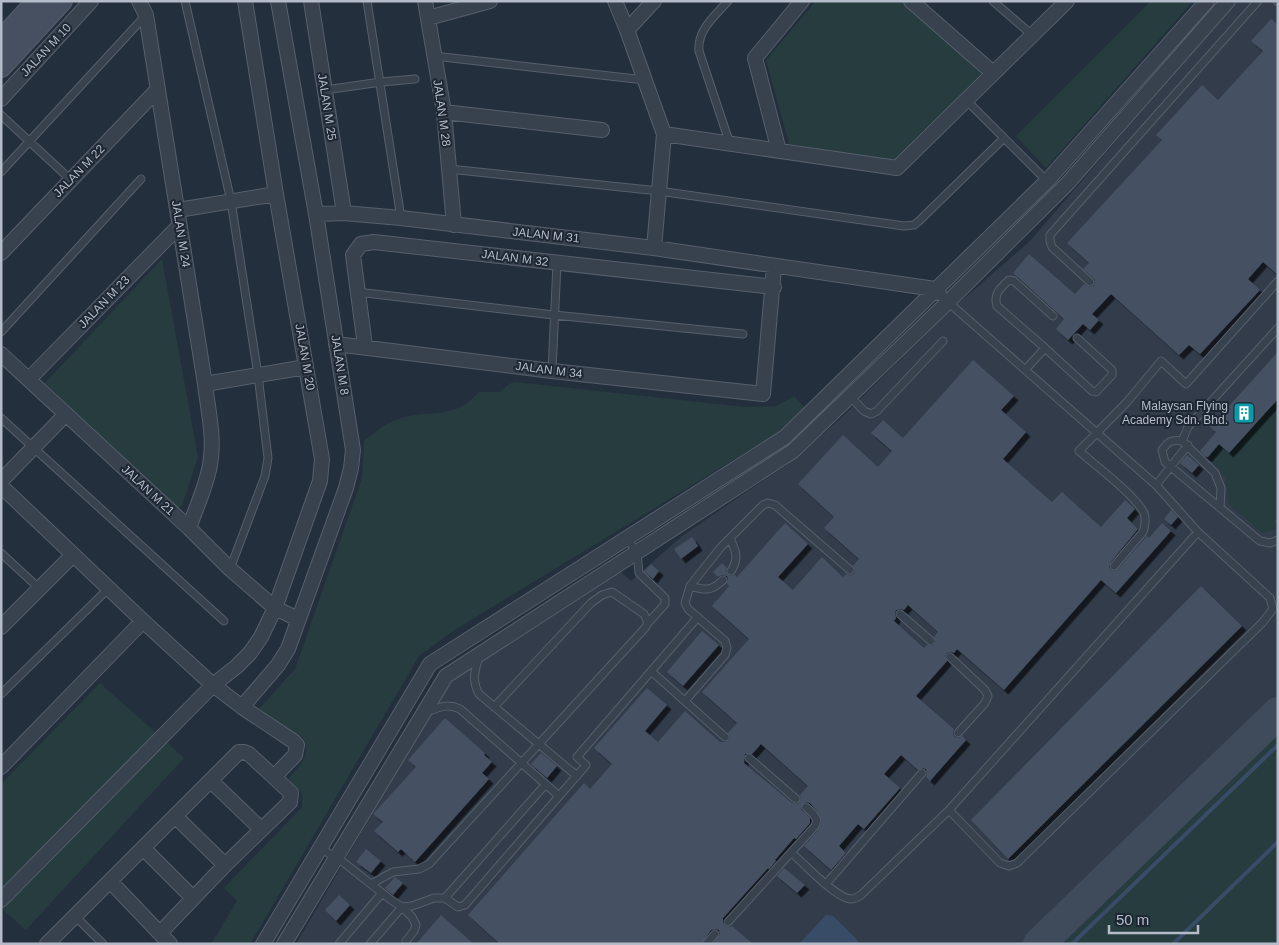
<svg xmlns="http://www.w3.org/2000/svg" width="1279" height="945" font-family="Arial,sans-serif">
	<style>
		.airport { fill: #323c4b }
		.green { fill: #263c3f }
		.water { fill: #394c67 }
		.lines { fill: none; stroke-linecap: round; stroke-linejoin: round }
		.stream { stroke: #394c67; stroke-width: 4 }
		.taxiway { stroke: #3f4a5a; stroke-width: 32 }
		.building { fill: #455162; fill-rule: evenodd; filter: url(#shadow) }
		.lane-casing { stroke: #565f6c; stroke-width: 9 }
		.street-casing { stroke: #565f6c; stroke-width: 16 }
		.secondary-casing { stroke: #565f6c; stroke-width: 22 }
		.lane { stroke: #38414e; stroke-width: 7 }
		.street { stroke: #38414e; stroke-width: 14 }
		.secondary { stroke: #465061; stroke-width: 20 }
		.labels { text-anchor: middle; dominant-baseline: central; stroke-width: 4; stroke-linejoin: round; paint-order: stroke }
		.street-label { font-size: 12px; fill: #b4bcc9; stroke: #1d2633 }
		.poi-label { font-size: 12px; fill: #b4bcc9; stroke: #1d2633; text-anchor: end }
	</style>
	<defs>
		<filter id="shadow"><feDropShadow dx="4.5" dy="4.5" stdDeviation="0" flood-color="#0009"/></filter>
	</defs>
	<rect width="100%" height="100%" fill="#242f3e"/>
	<path class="airport" d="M1237,1H1278V944H296L438,701L452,682L479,659L619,570L631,581L682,536L764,480L786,466L839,420L952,309L1029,242Z"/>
	<path class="green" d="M816,1H903L982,73L892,161L789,144L766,60Z
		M1151,1H1193L1046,168L1016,136Z
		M162,259L198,457L182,506L173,509L42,386Z
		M515,382L745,407L776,406L794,396L805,408L781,431L453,631L419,656L250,944H211L237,901L224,888L302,807V794L288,779C298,767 313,755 303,738L259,709L295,669L362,478L364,441C373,434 383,425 393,421C426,407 452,423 479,392H500L509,384Z
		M1278,399V516L1274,521L1278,524V528L1263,533L1229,505L1225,477L1208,457L1219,444L1229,453Z
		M100,683L184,758L26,930L1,908V784Z
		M1278,722V944H1047Z"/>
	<path class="water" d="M826,915L833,916L861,944H799Z"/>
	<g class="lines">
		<path class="stream" d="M1072,944L1278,745
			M1173,944L1278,842"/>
		<path class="taxiway" d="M1039,944L1278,713"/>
	</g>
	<path class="building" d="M1271,19L1278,25V275L1263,262L1248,279L1260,290L1200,354L1189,345L1179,355L1111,294L1092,314L1099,320L1090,330L1083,324L1068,340L1056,329L1064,319L1013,273L1029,254L1075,294L1084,284L1089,287L1094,286L1095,280L1083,269L1089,263L1067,243L1162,140L1156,135L1202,85L1218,100L1263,51L1251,41Z
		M1278,352V399L1229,453L1219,444L1208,457H1206L1200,451L1216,432L1210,427Z
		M973,360L1014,396L1001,410L1026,432L1003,459L1052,502L1062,492L1101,527L1125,500L1135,509L1127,518L1138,529L1110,563L1109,567L1111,570L1115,571L1118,569L1147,536L1149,538L1162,523L1171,531L1116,593L1101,580L1004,690L957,649L954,653L951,652L947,653L945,656L947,661L916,696L954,729L953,734L955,737L959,738L962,736L966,740L930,781L926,777L927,774L926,769L923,768L918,770L901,755L884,774L900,788L864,829L858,824L839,846L846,853L831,870L804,846L819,829L822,820L818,812L810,803L807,802L803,803L801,809L810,818V823L796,839L794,838L775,860L776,861L769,869L768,868L723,918V923L725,926L729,927L732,926L753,944H713L720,935L719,930L716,929L711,930L701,944H500L468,915L584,783L590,789L612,764L594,748L647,688L667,705L645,731L658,742L685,711L720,742H726L729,740L730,736L728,733L737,723L702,692L749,639L712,606L729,586L727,584L728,579L727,576L722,575L718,577L713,572L722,563L727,568L726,571L728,575L731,576L735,575L737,577L785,523L808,544L778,577L793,590L822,557L843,577L846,574L849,575L854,574L855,571L853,566L859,559L824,528L834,517L798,484L843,435L878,467L892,451L871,433L883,420L903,438ZM908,605L938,632L934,637L936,642L933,646L927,645L924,648L894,621L896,618L895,613L896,610L901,609L904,610ZM761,744L808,786L800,795L801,800L798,804L792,803L744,763L745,754H752Z
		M1187,455L1199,465L1192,473L1180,463Z
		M1171,510L1178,517L1171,525L1164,519Z
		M692,537L698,546L681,559L674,549Z
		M651,564L659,571L653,579L644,571Z
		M1201,586L1242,626L1008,859L971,820Z
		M702,631L719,645L683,686L667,672Z
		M445,718L485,753L484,755L492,762L482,773L489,779L415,862L401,849L398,852L374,831L383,822L373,814L416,767L408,760Z
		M541,753L557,766L547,778L531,764Z
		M366,849L381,861L371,873L356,862Z
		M784,868L805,885L797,893L777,876Z
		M395,877L403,883L393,895L385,888Z
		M339,895L350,905L336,921L325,910Z
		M441,915L474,944H416Z"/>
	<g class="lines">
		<g class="lane-casing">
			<path id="lane" d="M185,1L231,201L258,375L268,458L265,476L230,569
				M367,1L401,218
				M728,1C715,16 697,30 699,51L730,144
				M993,1L1032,35
				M1277,1L1278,2
				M434,56L645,80
				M325,90L381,82L415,79
				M966,100L1047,181
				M1,115L71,180
				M449,169L659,191L904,226L914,225L919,221L1004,138
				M1,172L146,15
				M1090,282L1052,247L1050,241V235L1258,1
				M357,292L554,315L743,334
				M948,302L1156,485L1198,532
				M1,332L141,179
				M1045,348L1092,391L1096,392L1112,375V370L1077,338
				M1025,370L1045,348L997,306C993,293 1001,288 1009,280L1014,281L1053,316
				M552,371L557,263
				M850,396L864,411L871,414L877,411L943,341
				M1,418L224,621
				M1182,441L1188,427L1278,328
				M1156,485L1188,445
				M1220,508L1221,488L1215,473L1182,441C1171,439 1168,442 1162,450L1165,462L1260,541L1270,543L1278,540
				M1198,532L1270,598L1273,609L1262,623L1017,863L1009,866L1000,863L949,810Z
				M627,538L637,553L639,573L665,598V604L648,623
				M730,539C736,550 739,560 731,571
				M1,553L40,589
				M1114,566L1143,532C1145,527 1146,518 1144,513C1135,495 1095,465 1079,451L1127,402L1161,361L1186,384L1278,281
				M690,586C705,590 711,592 723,580
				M900,614L931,641
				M479,657C474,672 472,681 479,694L577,776
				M950,657L985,690L988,696L985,703L958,733
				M651,671L725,737
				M1,694L109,588
				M685,701L725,655L727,648L725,641L688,609L685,603L690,586L721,547L763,505L768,503L775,505L850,570
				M427,712C440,707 447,703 460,709L559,796
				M749,758L796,799
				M320,848L343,862L391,900L402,907L412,906L434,898H445L458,907L465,905L586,765L577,757L697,618
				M792,853C804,864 836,898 851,899C855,899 858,897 861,895L949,810
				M371,884L393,872L419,869L429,864L645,628L648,623L644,614L612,592L602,595L591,603L494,707
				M826,884L922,773
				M445,898L545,785
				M75,916L103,944
				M728,922L815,826L817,820L814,815L806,807
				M339,944L382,893
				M370,944L402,907L412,917L416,925L414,931L406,941
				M706,944L715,934"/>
		</g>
		<g class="street-casing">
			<path id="street" d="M139,1L146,15L205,384C208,410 215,438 210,465C206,487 196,508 189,528
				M311,1L344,213
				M425,1L444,112L454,225
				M615,1L627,30L664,134L654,248
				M911,1L993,73
				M428,18L490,1
				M627,30L654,1
				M1,99L91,1
				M444,112L602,130
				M664,134L897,168L1067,1
				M779,151L755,58L802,1
				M178,210L276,194
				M316,214L344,213L401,218L654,248L935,289L939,293
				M1,253L158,89
				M336,344L552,371L763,394L774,267
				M365,346L353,255L361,244L374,242L774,287
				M1,354L189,528L230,569L275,608L298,619
				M29,379L179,226
				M205,384L306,367
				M1,481L66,414
				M1,486L143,621L213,685L242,707L293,741L297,745L295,755L274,777
				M1,627L73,555
				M242,707L278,665L288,649L346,488L351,468L353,450L316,214L278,1
				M1,767L143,621
				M211,781L261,829
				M175,816L225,865
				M143,848L193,898
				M110,881L170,944
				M1,900L213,685L236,667L250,653L261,637L275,608L320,481L322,459L276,194L245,1
				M47,944L239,752H244L249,754L291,793L290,802L225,865L160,933
				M263,944L430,664L785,437L1047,181L1207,1
				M284,944L446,676L793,451L948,302L1067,184L1228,1"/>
		</g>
		<g class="secondary-casing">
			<path id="secondary" d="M1,40L37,1
				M1,67L62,1"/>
		</g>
		<use href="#lane" class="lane"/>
		<use href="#street" class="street"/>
		<use href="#secondary" class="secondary"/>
	</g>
	<defs>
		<g id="building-square" transform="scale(1.125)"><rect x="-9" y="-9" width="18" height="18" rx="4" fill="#0f9aa8" stroke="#1d2633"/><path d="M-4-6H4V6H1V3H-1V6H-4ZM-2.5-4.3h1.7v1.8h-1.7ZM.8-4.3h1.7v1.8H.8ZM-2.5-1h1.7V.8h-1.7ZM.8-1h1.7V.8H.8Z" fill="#fff"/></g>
	</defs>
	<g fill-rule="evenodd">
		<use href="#building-square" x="1244" y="413"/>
	</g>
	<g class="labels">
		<g class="street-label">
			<text transform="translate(46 50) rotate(-47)">JALAN M 10</text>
			<text transform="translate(327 107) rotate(81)">JALAN M 25</text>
			<text transform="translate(442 113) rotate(82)">JALAN M 28</text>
			<text transform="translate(79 171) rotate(-46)">JALAN M 22</text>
			<text transform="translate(181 234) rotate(81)">JALAN M 24</text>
			<text transform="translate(546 235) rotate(6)">JALAN M 31</text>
			<text transform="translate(515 258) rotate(7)">JALAN M 32</text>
			<text transform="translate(104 302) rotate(-46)">JALAN M 23</text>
			<text transform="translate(305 357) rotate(80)">JALAN M 20</text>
			<text transform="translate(340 365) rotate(81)">JALAN M 8</text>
			<text transform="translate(549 370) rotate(7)">JALAN M 34</text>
			<text transform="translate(148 490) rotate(43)">JALAN M 21</text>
		</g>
		<g class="poi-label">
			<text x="1228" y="406">Malaysan Flying<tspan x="1228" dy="14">Academy Sdn. Bhd.</tspan></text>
		</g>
	</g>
	<rect width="1279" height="945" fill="none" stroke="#b4bcc9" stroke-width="5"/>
	<path d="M1109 925v8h89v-8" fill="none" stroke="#b4bcc9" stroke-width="2.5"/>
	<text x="1116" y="925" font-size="15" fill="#b4bcc9" stroke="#1d2633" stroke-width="4" paint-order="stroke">50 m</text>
</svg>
